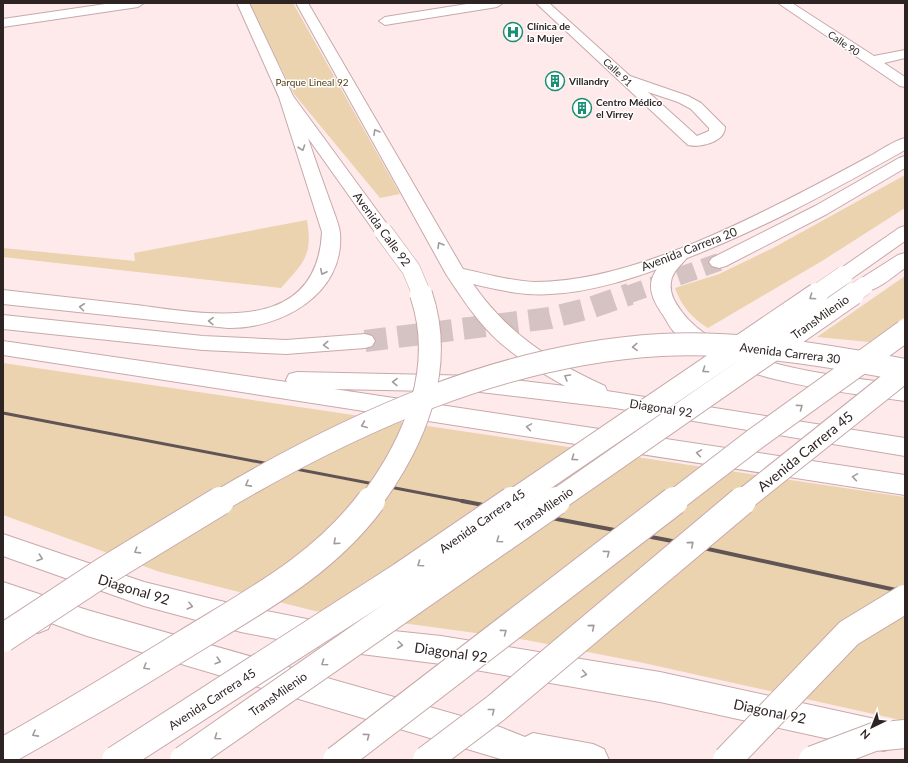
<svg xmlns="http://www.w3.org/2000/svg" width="908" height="763" font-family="Lato,sans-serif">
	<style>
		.green { fill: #ebd3af }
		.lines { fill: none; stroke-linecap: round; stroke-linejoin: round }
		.major-tunnel-far1 { stroke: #d5c2c3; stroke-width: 18; stroke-dasharray: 18 9; stroke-linecap: butt }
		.major-tunnel { stroke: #d5c2c3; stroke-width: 22; stroke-dasharray: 22 11; stroke-linecap: butt }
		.minor-casing { stroke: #c8a9aa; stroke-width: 2 }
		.major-casing { stroke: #c8a9aa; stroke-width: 2 }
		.highway-casing { stroke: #c8a9aa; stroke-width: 2 }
		.minor { fill: #fff; fill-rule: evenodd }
		.major { fill: #fff; fill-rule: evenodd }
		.highway { fill: #fff; fill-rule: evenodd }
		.rail-far1 { stroke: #615454; stroke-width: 3 }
		.rail { stroke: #615454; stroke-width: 4 }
		.minor-bridge-far2-casing { stroke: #c8a9aa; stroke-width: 19; stroke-linecap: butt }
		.minor-bridge-far1-casing { stroke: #c8a9aa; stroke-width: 24; stroke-linecap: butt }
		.minor-bridge-casing { stroke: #c8a9aa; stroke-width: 30; stroke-linecap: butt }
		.major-bridge-far2-casing { stroke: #c8a9aa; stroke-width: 19; stroke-linecap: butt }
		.major-bridge-far1-casing { stroke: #c8a9aa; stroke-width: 24; stroke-linecap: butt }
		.major-bridge-casing { stroke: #c8a9aa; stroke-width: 30; stroke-linecap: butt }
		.highway-bridge-far2-casing { stroke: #c8a9aa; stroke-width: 19; stroke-linecap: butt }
		.highway-bridge-far1-casing { stroke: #c8a9aa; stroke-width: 24; stroke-linecap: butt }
		.highway-bridge-casing { stroke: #c8a9aa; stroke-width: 30; stroke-linecap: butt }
		.minor-bridge-far2 { stroke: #fff; stroke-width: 18 }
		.minor-bridge-far1 { stroke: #fff; stroke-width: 22 }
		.minor-bridge { stroke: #fff; stroke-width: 28 }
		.major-bridge-far2 { stroke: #fff; stroke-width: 18 }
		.major-bridge-far1 { stroke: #fff; stroke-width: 22 }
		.major-bridge { stroke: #fff; stroke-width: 28 }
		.highway-bridge-far2 { stroke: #fff; stroke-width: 18 }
		.highway-bridge-far1 { stroke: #fff; stroke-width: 22 }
		.highway-bridge { stroke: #fff; stroke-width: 28 }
		.oneway { stroke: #a19c9c }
		.labels { text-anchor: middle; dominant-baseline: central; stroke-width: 3; stroke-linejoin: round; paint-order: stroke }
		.far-poi-label { font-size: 10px; font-weight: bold; fill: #2f2424; stroke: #fff; text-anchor: start }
		.far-street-label { font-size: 10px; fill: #2f2424; stroke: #fff }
		.far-park-label { font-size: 10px; fill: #523b12; stroke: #fff }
		.street-label { font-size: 12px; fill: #2f2424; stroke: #fff }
		.near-street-label { font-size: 14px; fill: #2f2424; stroke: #fff }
	</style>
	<rect width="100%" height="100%" fill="#feeaeb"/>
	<path class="green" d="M249,3H293L400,194L380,198L294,94Z
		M905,175V208L822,261L708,328C691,317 682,307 675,288L719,274L773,248Z
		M307,220C313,256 304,262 281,288L3,257V248L135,261L134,253Z
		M905,276V317L869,342L817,337Z
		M3,363L905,497V721L639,662L526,640L315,611L160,572L3,515Z"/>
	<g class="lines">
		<path class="major-tunnel-far1" d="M627,295L719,262"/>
		<path class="major-tunnel" d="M365,341L550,318L590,308L630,294"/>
		<g class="minor-casing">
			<path id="minor" d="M112,3H144L138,7L3,27V19Z
				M473,3H503L497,7L385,25L379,21L385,17Z
				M536,3H549L630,76L688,96L701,103L725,127C725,142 700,148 688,145ZM648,92L678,102L691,109L709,128V131L697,136Z
				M778,3H792L874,56L905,50V58L884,63L905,77V87L900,86Z
				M905,253V268C892,277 874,295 857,291L854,286L857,281L898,255Z"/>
		</g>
		<g class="major-casing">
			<path id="major" d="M237,3H249L293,96L389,227L392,231L389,235L383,237L377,235L308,138C315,160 323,182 331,204C334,213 339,224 340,233C345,294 281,329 228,328L3,304V290C47,295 92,300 136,305C207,314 317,337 322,232L279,97Z
				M296,3H308L463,269C487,274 510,281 535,282C623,282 731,229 808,189C829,178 850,167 870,156C881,150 893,141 905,138V150C830,192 755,233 674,263C634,278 593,292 551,294C524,296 499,290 473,284C508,334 550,361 605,386L607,391L905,438V456L615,408L480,392L334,389L905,475V495L3,355V341L287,382L286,380L289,374L297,372L480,376L565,386C540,372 513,356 492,335C474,317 460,295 446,274Z
				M905,156V168L827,214L726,266L719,268L712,266L709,262L712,258L815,206L899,158Z
				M3,315L203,336L286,340L365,334L372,336L375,341L372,346L365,348L286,354L203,350L3,329Z
				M3,534L144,582L241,606L337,625L441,636L660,672L884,721L895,725L899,736L895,747L884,751L660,702L441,664L337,651L241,632L144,606L3,556Z
				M3,582L87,610L500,727L525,737L533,733L593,744L604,749L609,760H504L87,636L51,623L48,629L38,633L3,631Z"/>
		</g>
		<g class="highway-casing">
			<path id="highway" d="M905,226V241L851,279L844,281L837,279L834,275L837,271L899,228Z
				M680,249L687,251L689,255C683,264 672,271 671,282C669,294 676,304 682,312C723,367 841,376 905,385V401C841,392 723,380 675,333C670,328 667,321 663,315C656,305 648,292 652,279C656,267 668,252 680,249Z"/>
		</g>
		<use href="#minor" class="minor"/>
		<use href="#major" class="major"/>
		<use href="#highway" class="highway"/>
		<path class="rail-far1" d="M3,413L468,502"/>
		<path class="rail" d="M462,501L667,540L905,592"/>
		<g class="minor-bridge-far2-casing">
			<path id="minor-bridge-far2" d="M852,295L864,286"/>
		</g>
		<g class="minor-bridge-far1-casing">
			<path id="minor-bridge-far1" d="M554,502L853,294
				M673,502L755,439L905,331"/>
		</g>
		<g class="minor-bridge-casing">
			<path id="minor-bridge" d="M184,760L556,501
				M337,760L674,501
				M727,760L849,633L905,599
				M813,760L874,737L905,734"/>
		</g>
		<g class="major-bridge-far2-casing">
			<path id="major-bridge-far2" d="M383,231L411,269L422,295"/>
		</g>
		<g class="major-bridge-far1-casing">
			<path id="major-bridge-far1" d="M370,502C415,442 446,368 421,294"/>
		</g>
		<g class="major-bridge-casing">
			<path id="major-bridge" d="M3,752C65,718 125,681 185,644C253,602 323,566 371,501"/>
		</g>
		<g class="highway-bridge-far2-casing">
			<path id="highway-bridge-far2" d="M815,295L844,275"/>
		</g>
		<g class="highway-bridge-far1-casing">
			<path id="highway-bridge-far1" d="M218,502C353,422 503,354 661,345C743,341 825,355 905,370
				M511,502L817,294
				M741,502L905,371"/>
		</g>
		<g class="highway-bridge-casing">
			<path id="highway-bridge" d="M3,638L105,571L220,501
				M116,760L402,576L512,501
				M427,760L496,708L742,501"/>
		</g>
		<use href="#minor-bridge-far2" class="minor-bridge-far2"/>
		<use href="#minor-bridge-far1" class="minor-bridge-far1"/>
		<use href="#minor-bridge" class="minor-bridge"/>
		<use href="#major-bridge-far2" class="major-bridge-far2"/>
		<use href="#major-bridge-far1" class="major-bridge-far1"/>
		<use href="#major-bridge" class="major-bridge"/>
		<use href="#highway-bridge-far2" class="highway-bridge-far2"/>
		<use href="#highway-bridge-far1" class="highway-bridge-far1"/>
		<use href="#highway-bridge" class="highway-bridge"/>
	</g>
	<defs><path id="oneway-chevron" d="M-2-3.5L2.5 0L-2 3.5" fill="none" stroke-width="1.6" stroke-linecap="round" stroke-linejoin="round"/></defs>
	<g class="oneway">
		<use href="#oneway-chevron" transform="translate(376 132) rotate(-120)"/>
		<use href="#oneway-chevron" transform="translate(302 148) rotate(71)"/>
		<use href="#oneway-chevron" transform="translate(440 245) rotate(-120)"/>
		<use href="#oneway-chevron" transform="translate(323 272) rotate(116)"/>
		<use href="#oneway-chevron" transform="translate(812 297) rotate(146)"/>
		<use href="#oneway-chevron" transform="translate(82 307) rotate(-173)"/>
		<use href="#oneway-chevron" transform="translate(211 321) rotate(-178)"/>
		<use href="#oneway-chevron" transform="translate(326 345) rotate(176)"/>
		<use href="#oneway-chevron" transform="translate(635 347) rotate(177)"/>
		<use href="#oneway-chevron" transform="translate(705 370) rotate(146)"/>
		<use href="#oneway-chevron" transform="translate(567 377) rotate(-149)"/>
		<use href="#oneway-chevron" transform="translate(395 382) rotate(-179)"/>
		<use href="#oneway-chevron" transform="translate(800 407) rotate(-36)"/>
		<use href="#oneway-chevron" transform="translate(364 425) rotate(157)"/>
		<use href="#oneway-chevron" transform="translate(529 427) rotate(-171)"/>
		<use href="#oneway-chevron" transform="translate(699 453) rotate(-171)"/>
		<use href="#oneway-chevron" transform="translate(574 458) rotate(146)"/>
		<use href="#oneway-chevron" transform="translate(855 477) rotate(-171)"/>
		<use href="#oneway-chevron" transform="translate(248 484) rotate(151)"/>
		<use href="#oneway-chevron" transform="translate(499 540) rotate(145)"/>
		<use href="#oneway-chevron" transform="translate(336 542) rotate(138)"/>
		<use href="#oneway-chevron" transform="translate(691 544) rotate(-40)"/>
		<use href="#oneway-chevron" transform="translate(137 551) rotate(148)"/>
		<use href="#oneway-chevron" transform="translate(607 553) rotate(-37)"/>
		<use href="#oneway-chevron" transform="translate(40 558) rotate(19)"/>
		<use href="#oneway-chevron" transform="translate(420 564) rotate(145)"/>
		<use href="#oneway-chevron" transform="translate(190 606) rotate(14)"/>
		<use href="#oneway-chevron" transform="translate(592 627) rotate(-40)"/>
		<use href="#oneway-chevron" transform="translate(504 632) rotate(-37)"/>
		<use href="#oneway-chevron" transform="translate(400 645) rotate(7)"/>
		<use href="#oneway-chevron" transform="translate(218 661) rotate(16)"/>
		<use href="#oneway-chevron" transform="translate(324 663) rotate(145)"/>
		<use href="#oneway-chevron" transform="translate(146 667) rotate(149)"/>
		<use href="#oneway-chevron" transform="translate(584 674) rotate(10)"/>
		<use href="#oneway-chevron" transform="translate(492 711) rotate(-38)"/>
		<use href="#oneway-chevron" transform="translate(35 734) rotate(151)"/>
		<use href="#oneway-chevron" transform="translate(367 736) rotate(-37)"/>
		<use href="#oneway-chevron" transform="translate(217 737) rotate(145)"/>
	</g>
	<defs>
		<g id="hospital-ring" transform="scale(1)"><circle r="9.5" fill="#fff" stroke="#1a8f72" stroke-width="1.5"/><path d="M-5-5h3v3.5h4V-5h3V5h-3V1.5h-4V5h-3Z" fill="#1a8f72"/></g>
		<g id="building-ring" transform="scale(1)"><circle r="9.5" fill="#fff" stroke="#1a8f72" stroke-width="1.5"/><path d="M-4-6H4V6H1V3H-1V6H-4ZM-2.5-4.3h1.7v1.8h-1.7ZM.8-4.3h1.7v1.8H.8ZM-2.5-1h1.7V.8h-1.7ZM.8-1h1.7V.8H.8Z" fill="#1a8f72"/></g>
	</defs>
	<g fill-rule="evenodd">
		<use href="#hospital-ring" x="513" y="32"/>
		<use href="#building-ring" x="555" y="81"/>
		<use href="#building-ring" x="582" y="108"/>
	</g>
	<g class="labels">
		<g class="far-poi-label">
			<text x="527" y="26">Clínica de<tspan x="527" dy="12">la Mujer</tspan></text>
			<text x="569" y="81">Villandry</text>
			<text x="596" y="102">Centro Médico<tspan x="596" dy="12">el Virrey</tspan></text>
		</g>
		<g class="far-street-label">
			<text transform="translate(844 43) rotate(34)">Calle 90</text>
			<text transform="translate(618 72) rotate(43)">Calle 91</text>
		</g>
		<g class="far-park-label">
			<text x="312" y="82">Parque Lineal 92</text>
		</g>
		<g class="street-label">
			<text transform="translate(382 229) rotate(54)">Avenida Calle 92</text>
			<text transform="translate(689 249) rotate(-21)">Avenida Carrera 20</text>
			<text transform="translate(820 317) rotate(-35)">TransMilenio</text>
			<text transform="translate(790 353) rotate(7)">Avenida Carrera 30</text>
			<text transform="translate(661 408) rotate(9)">Diagonal 92</text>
			<text transform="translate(544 509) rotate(-35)">TransMilenio</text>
			<text transform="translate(482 521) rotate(-35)">Avenida Carrera 45</text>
			<text transform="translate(278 694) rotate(-35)">TransMilenio</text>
			<text transform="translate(212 699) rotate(-33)">Avenida Carrera 45</text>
		</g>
		<g class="near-street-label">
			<text transform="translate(805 451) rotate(-39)">Avenida Carrera 45</text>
			<text transform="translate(134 589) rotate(17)">Diagonal 92</text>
			<text transform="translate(451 652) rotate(8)">Diagonal 92</text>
			<text transform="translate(770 711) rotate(12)">Diagonal 92</text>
		</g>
	</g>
	<rect width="908" height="763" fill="none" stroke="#2f2424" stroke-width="8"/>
	<g transform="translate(872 727) rotate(223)" stroke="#ffffff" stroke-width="3" paint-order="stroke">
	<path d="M0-3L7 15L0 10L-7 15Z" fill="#2f2424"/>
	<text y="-6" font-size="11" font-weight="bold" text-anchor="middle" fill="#2f2424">N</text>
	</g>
</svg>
